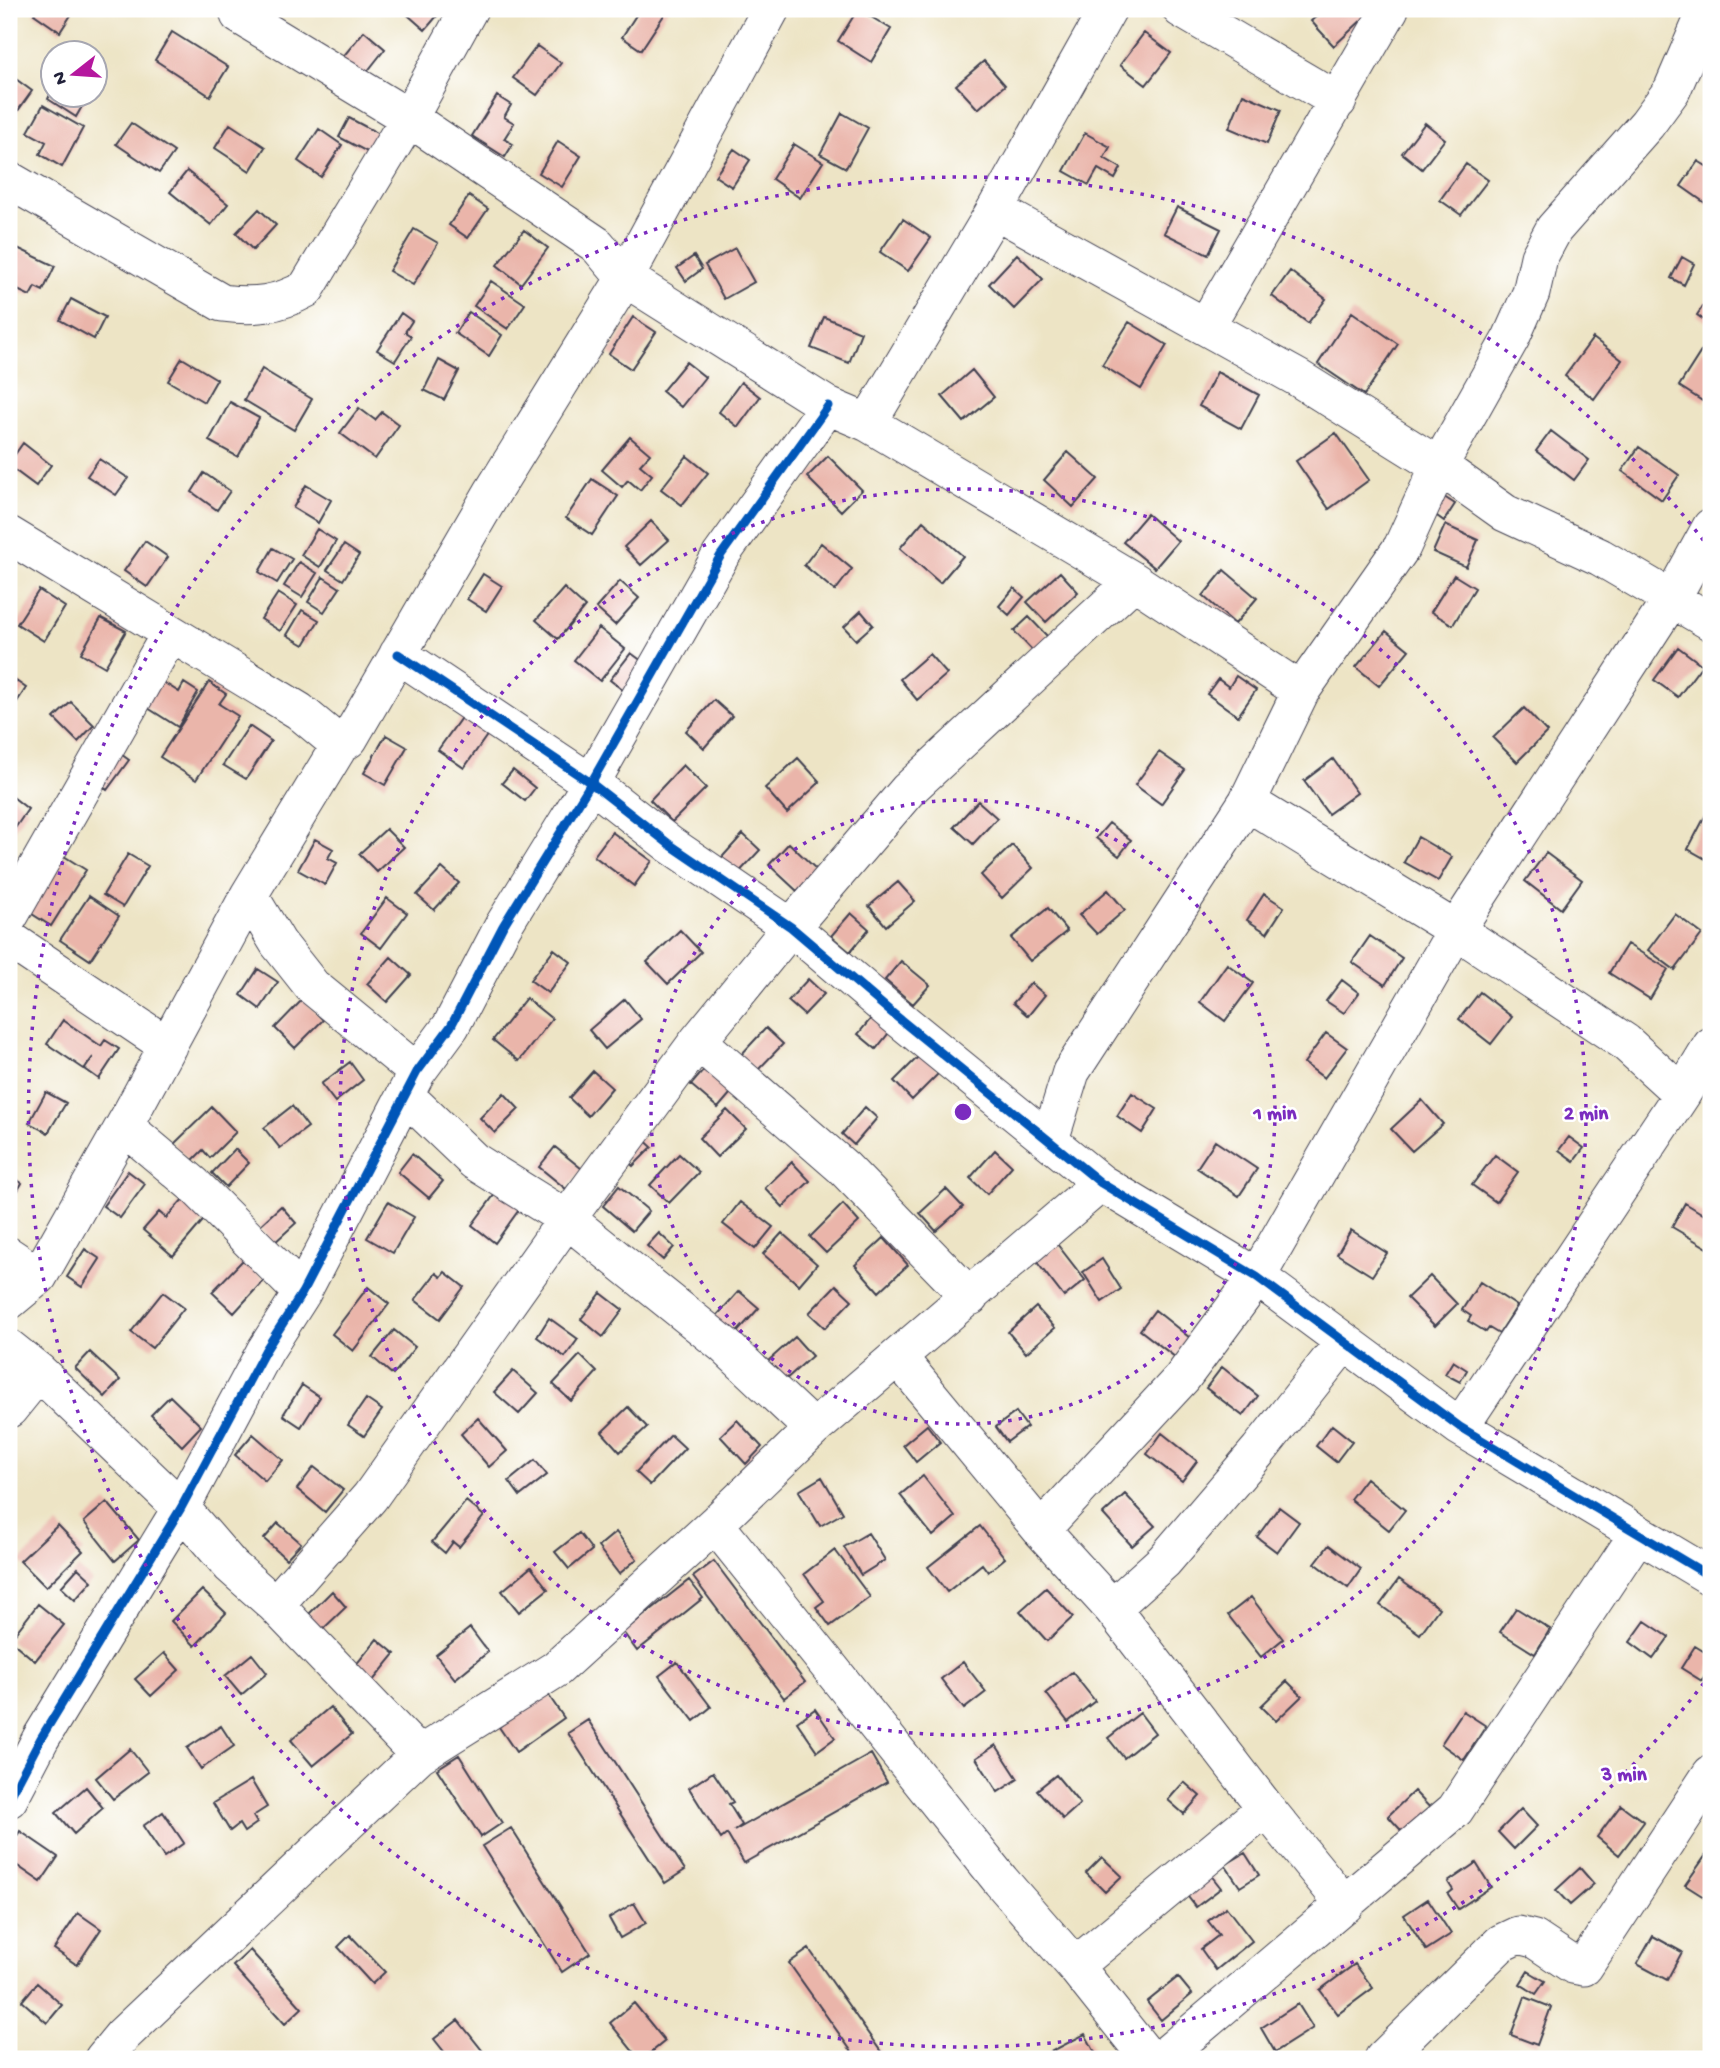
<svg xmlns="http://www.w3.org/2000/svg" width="1720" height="2068" font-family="'Gochi Hand',sans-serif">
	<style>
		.building { fill: #eab5aa }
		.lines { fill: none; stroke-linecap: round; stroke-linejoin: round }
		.minor-casing { stroke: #403f50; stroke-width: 39 }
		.minor { stroke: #fff; stroke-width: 37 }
		.cycleway-casing { stroke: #fff; stroke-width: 13 }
		.cycleway { stroke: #0057b8; stroke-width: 9 }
		.ring { fill: none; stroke: #7b2cbf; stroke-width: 3.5; stroke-dasharray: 3.5 7 }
		.centre { fill: #7b2cbf; stroke: #fff; stroke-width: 3.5 }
		.ring-label { font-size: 21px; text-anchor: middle; font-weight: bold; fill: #7b2cbf; stroke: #fff; stroke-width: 5; stroke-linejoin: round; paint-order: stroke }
	</style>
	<rect width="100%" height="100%" fill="#fff"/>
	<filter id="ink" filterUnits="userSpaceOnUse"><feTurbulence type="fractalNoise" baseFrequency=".0143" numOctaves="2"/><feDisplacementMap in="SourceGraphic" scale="14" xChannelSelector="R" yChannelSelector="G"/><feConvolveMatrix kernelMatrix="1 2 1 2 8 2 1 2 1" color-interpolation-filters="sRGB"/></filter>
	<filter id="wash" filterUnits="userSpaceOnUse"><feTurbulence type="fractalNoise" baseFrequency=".00686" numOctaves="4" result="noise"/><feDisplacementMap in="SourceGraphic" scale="28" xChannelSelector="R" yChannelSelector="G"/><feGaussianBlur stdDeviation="1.57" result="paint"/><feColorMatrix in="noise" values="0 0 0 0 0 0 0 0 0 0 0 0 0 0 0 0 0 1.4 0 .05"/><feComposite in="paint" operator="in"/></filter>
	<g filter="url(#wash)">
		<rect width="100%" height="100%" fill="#ede4c5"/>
		<g id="blocks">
			<path class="building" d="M38,9H67L73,12L60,32L34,14Z
				M401,9H443L425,30Z
				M640,9H668L641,50L622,37Z
				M858,9L891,29L871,62L838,41Z
				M1325,9H1359L1366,16L1334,46L1311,21Z
				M364,31L385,49L359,82L337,64Z
				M172,32L228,67L210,96L155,60Z
				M1144,33L1171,53L1146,85L1120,65Z
				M537,46L561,63L537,95L513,78Z
				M984,61L1005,85L978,109L956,85Z
				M9,74L32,91L17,112L9,106Z
				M52,91V94L88,96L76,117L48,99Z
				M1243,94L1281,110L1267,144L1229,128Z
				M497,96L511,105L504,117L514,123L504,139L513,144L505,157L472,136Z
				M43,105L83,128L62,167L40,154L46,142L28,132Z
				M842,113L868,128L846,168L820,154Z
				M349,118L381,135L371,154L339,137Z
				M131,123L174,152L159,173L116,144Z
				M1425,123L1445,139L1422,169L1402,153Z
				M230,124L265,147L250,171L215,148Z
				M319,129L342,145L321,177L298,161Z
				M1085,133L1110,147L1104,158L1121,168L1115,179L1098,169L1089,185L1064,171Z
				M558,141L581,156L562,187L539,173Z
				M794,144L823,162L800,198L772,179Z
				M734,149L750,160L732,187L715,176Z
				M1698,161L1711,169V207L1681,186Z
				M1466,164L1488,180L1461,215L1440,200Z
				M187,171L228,204L211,225L170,192Z
				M469,196L488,209L468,238L449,225Z
				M1177,207L1221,229L1208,255L1164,233Z
				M259,209L276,225L253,250L236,233Z
				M903,219L931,238L908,271L880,252Z
				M414,229L438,243L413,285L389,271Z
				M524,230L548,248L521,284L497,265Z
				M9,244L55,266L43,291L35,287L30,296L9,286Z
				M735,248L754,282L724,299L705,265Z
				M1017,254L1043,279L1014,309L989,284Z
				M694,256L702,269L686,281L677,268Z
				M1682,257L1694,264L1684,285L1671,278Z
				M1290,271L1326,299L1308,323L1272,296Z
				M491,281L525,304L508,329L474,306Z
				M1711,294V325L1697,315Z
				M71,299L105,317L94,339L60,320Z
				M469,312L502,335L489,356L455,333Z
				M1352,312L1398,344L1364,395L1318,364Z
				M401,313L412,321L405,332L411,336L395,361L377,350Z
				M633,317L656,332L631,369L609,354Z
				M824,317L861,332L849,363L811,348Z
				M1129,322L1167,345L1141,389L1102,365Z
				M1593,338L1622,360L1594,399L1565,376Z
				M1702,350L1711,356V389L1704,402L1679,386Z
				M182,358L217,379L204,402L168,381Z
				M439,360L459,371L444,400L424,390Z
				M686,362L705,377L681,407L662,391Z
				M262,369L312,399L294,430L244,400Z
				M972,370L994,397L964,422L942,396Z
				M1217,372L1259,395L1241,429L1199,406Z
				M741,382L760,397L738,427L719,412Z
				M230,402L259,418L238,457L209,441Z
				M359,408L375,420L382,412L399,425L375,459L340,433Z
				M1551,431L1589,460L1574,480L1536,451Z
				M1336,433L1369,480L1329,509L1296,461Z
				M630,437L650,454L640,465L652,475L640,490L628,480L622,487L602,470Z
				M23,443L51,465L36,486L9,466V463Z
				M1639,447L1679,475L1662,500L1622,471Z
				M1068,452L1098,479L1073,507L1044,480Z
				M687,456L708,473L682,505L661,489Z
				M828,456L862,490L841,511L807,477Z
				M99,459L128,478L116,495L87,476Z
				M204,473L230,491L217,510L192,492Z
				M592,479L618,496L592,535L566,518Z
				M306,485L331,500L318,523L293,508Z
				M1441,495L1455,504L1444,521L1430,511Z
				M1147,514L1178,541L1155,568L1123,542Z
				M651,521L669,540L641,565L624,547Z
				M923,521L963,556L940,583L900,548Z
				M1445,525L1478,540L1466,567L1433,552Z
				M317,529L336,541L320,567L301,555Z
				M145,541L168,557L147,587L124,571Z
				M821,543L852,569L835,591L804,565Z
				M344,545L359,555L343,580L327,570Z
				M273,548L292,559L277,583L259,572Z
				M299,562L317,573L302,597L284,586Z
				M1224,570L1257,598L1235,624L1203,596Z
				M1060,572L1078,592L1046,622L1027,602Z
				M483,574L502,586L486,611L467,599Z
				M1454,575L1475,588L1453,625L1431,612Z
				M323,577L340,588L324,612L308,602Z
				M620,581L639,598L615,625L596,608Z
				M564,588L585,607L558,639L536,620Z
				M1014,588L1024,597L1009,615L999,606Z
				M39,590L65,607L44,641L17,624Z
				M278,593L297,605L280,631L261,619Z
				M302,610L319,620L304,645L287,635Z
				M861,611L873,625L856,640L844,627Z
				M1029,617L1048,637L1033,651L1014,631Z
				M101,618L126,631L105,667L81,653Z
				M599,628L625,649L600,681L574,660Z
				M1386,631L1409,650L1379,686L1356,667Z
				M1678,647L1702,665L1678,697L1654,680Z
				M631,653L650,667L629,695L610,680Z
				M929,654L947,674L917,700L900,679Z
				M9,676L26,688L9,714Z
				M1236,676L1256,690L1238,716L1207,694L1218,679L1229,687Z
				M155,677L179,692L184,683L198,692L178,727L140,703Z
				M209,682L226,694L219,704L238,716L196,780L160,757Z
				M714,700L732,716L704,748L686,731Z
				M71,702L94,725L78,742L54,718Z
				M1524,708L1547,732L1517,762L1493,738Z
				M463,715L488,734L464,768L438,750Z
				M249,726L271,741L246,779L223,765Z
				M386,735L407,747L385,785L364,773Z
				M114,749L129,760L107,790L92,778Z
				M1159,752L1185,770L1161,804L1135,785Z
				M798,758L820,782L787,813L765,788Z
				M1333,759L1357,793L1328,814L1304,781Z
				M683,765L706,788L672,822L650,800Z
				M513,770L535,788L525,801L502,783Z
				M9,794L28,809L9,837Z
				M978,801L997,818L973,844L954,827Z
				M1711,805V862L1688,849Z
				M1109,823L1131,840L1119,856L1096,838Z
				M386,829L404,847L377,872L359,854Z
				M612,832L652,861L634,886L594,856Z
				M743,834L760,850L732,880L715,865Z
				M1418,837L1452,857L1438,881L1404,862Z
				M315,839L333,849L328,858L337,863L325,885L298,870Z
				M789,843L817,870L797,891L769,865Z
				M1012,845L1033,868L1002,898L981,875Z
				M56,851L86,870L51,926L21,907Z
				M1546,853L1582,880L1561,909L1525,881Z
				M128,854L148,866L123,907L103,895Z
				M442,868L459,883L434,910L417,895Z
				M898,882L915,901L886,926L869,906Z
				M1108,890L1125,910L1097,934L1079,915Z
				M1264,894L1284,907L1267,933L1247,920Z
				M89,896L119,916L90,960L60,940Z
				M387,898L407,913L381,948L361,933Z
				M1048,908L1067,931L1030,961L1011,938Z
				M851,913L869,929L850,952L831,936Z
				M1675,914L1702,934L1675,970L1648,950Z
				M680,930L701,952L668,984L647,962Z
				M1370,936L1402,958L1385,985L1352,962Z
				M1627,944L1668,969L1650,999L1609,973Z
				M554,949L571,962L548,993L530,980Z
				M391,957L411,975L387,1002L367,984Z
				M901,961L930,985L913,1004L885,980Z
				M1227,964L1253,983L1225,1021L1200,1002Z
				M258,969L278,982L260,1009L241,995Z
				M808,979L824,994L804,1015L788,1001Z
				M1342,980L1359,993L1344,1013L1326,1001Z
				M1031,983L1045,995L1028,1016L1013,1003Z
				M1480,992L1512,1017L1491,1044L1459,1019Z
				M526,998L552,1019L519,1061L493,1040Z
				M303,999L323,1020L295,1048L275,1028Z
				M625,999L641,1019L605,1049L589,1030Z
				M878,1010L895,1025L876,1049L858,1034Z
				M63,1020L101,1046L105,1040L119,1049L99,1079L85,1069L93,1057L84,1069L47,1044Z
				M766,1028L783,1044L756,1072L740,1056Z
				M1326,1033L1347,1048L1324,1078L1304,1063Z
				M922,1053L940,1072L912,1100L894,1081Z
				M350,1062L363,1080L335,1102L321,1084Z
				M709,1064L736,1087L718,1108L691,1085Z
				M593,1071L612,1088L588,1116L569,1098Z
				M46,1092L66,1103L48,1133L29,1123Z
				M504,1093L519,1109L495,1133L480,1118Z
				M1132,1093L1157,1109L1142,1133L1117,1116Z
				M1422,1100L1443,1124L1412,1151L1391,1129Z
				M292,1106L308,1127L280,1148L264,1128Z
				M212,1107L236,1132L210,1158L203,1150L191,1162L174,1144Z
				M865,1107L877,1118L854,1145L842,1134Z
				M727,1110L746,1129L717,1157L699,1138Z
				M640,1136L652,1147L633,1166L621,1155Z
				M1569,1137L1584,1148L1574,1161L1559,1150Z
				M1215,1141L1257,1169L1239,1196L1197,1168Z
				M555,1147L582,1169L566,1189L539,1167Z
				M235,1149L249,1163L226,1187L212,1173Z
				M995,1150L1012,1166L987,1194L970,1178Z
				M412,1154L443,1181L429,1198L398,1172Z
				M679,1154L699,1172L669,1203L650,1185Z
				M1495,1155L1518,1172L1496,1202L1472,1185Z
				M792,1162L810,1181L783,1207L765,1188Z
				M128,1171L145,1184L120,1218L103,1206Z
				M9,1175L22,1183L9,1205Z
				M619,1186L649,1211L632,1231L603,1206Z
				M946,1189L963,1207L936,1231L920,1213Z
				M498,1190L521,1207L495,1243L472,1225Z
				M185,1197L207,1216L173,1256L143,1230L159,1212L166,1218Z
				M388,1202L414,1217L393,1253L367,1238Z
				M740,1202L773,1227L755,1249L723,1224Z
				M1685,1203L1711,1219V1250L1672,1227Z
				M843,1204L859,1222L826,1253L810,1237Z
				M281,1206L296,1223L274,1243L259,1226Z
				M1351,1230L1387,1253L1372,1276L1337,1254Z
				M659,1233L674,1247L663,1260L647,1246Z
				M782,1233L817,1264L799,1285L763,1254Z
				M884,1238L908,1265L879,1292L855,1265Z
				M1057,1244L1085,1280L1064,1297L1036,1261Z
				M85,1249L100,1259L82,1287L67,1277Z
				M1102,1259L1121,1289L1102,1302L1083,1272Z
				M243,1260L264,1280L234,1313L212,1292Z
				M445,1272L464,1287L440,1319L415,1300L436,1273L441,1277Z
				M1430,1276L1457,1304L1435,1326L1407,1298Z
				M1480,1282L1517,1306L1499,1334L1489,1328L1486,1332L1468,1321L1471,1316L1462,1310Z
				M836,1285L852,1300L825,1328L809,1313Z
				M368,1287L389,1304L353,1351L332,1334Z
				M739,1291L759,1308L732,1338L712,1321Z
				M163,1292L184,1308L152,1348L131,1332Z
				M601,1293L623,1310L603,1337L581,1319Z
				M1036,1307L1055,1328L1026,1353L1008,1332Z
				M1155,1310L1190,1338L1175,1357L1140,1330Z
				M549,1318L578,1339L565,1357L537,1337Z
				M394,1330L415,1347L393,1375L372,1357Z
				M795,1337L812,1356L785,1380L768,1361Z
				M90,1352L120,1380L105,1397L75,1368Z
				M580,1355L597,1372L571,1401L553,1384Z
				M1453,1361L1467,1370L1460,1382L1445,1374Z
				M1222,1367L1258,1396L1243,1416L1206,1388Z
				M513,1371L538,1393L519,1414L494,1392Z
				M302,1385L320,1397L301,1427L283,1415Z
				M170,1396L201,1426L182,1446L151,1415Z
				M366,1399L382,1410L364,1436L348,1425Z
				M628,1407L647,1427L620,1452L602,1432Z
				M1016,1412L1027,1427L1007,1442L996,1427Z
				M478,1418L507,1451L489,1467L461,1434Z
				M737,1420L762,1447L746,1464L720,1436Z
				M927,1425L940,1442L916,1462L903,1445Z
				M1332,1425L1352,1441L1336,1462L1316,1446Z
				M1162,1433L1197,1461L1182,1481L1147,1454Z
				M253,1434L283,1460L265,1481L235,1455Z
				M671,1435L685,1448L650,1485L636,1472Z
				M535,1460L547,1475L520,1496L509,1481Z
				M314,1467L343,1490L325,1512L297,1489Z
				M923,1476L955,1517L933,1536L900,1495Z
				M822,1477L843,1513L820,1526L799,1491Z
				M1366,1478L1405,1510L1389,1530L1350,1499Z
				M1125,1494L1155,1526L1132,1546L1103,1514Z
				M466,1501L484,1516L459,1547L453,1542L445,1553L432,1542Z
				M107,1502L139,1540L115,1561L84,1522Z
				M1279,1507L1299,1522L1277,1552L1257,1537Z
				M278,1523L301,1543L286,1559L264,1539Z
				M58,1525L83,1551L46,1587L20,1561Z
				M980,1526L1005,1558L988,1572L982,1564L947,1592L928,1567Z
				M616,1532L637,1559L619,1574L598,1547Z
				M579,1533L592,1550L569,1569L555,1552Z
				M868,1533L885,1560L861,1575L844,1547Z
				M1329,1545L1361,1569L1348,1588L1315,1563Z
				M835,1550L870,1597L830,1626L816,1607L824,1601L804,1574Z
				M714,1561L805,1682L784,1698L693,1577Z
				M531,1567L548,1589L519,1612L502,1591Z
				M78,1568L92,1581L75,1600L61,1587Z
				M1399,1579L1439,1608L1420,1634L1380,1605Z
				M689,1580L703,1598L637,1651L623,1632Z
				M1046,1588L1073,1617L1047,1641L1020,1611Z
				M202,1590L226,1613L195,1646L171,1621Z
				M332,1591L346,1607L321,1631L307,1616Z
				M1251,1597L1283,1639L1261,1657L1228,1615Z
				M38,1604L64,1625L35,1661L10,1640Z
				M1516,1608L1550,1629L1535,1654L1500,1632Z
				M1645,1621L1669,1637L1653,1659L1630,1642Z
				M470,1628L488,1652L455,1679L436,1655Z
				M377,1639L395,1654L372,1682L354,1667Z
				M1695,1646L1711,1656V1666L1702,1681L1681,1668Z
				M164,1653L179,1670L151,1696L135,1679Z
				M252,1654L267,1673L241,1695L225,1676Z
				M677,1662L711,1707L694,1721L659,1676Z
				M963,1662L986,1692L964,1709L941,1679Z
				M1072,1672L1095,1701L1068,1722L1046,1693Z
				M1287,1681L1302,1696L1276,1721L1261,1706Z
				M547,1693L564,1718L516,1752L499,1727Z
				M330,1707L352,1734L313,1766L291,1740Z
				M815,1709L835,1738L817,1751L797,1722Z
				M1463,1711L1486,1726L1464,1760L1441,1744Z
				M1140,1713L1155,1733L1124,1758L1108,1738Z
				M588,1720L685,1870L665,1883L568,1733Z
				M221,1726L234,1746L201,1769L187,1748Z
				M996,1745L1018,1779L998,1792L976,1758Z
				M130,1749L148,1772L113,1799L96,1778Z
				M871,1754L887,1782L744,1863L727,1834L721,1839L689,1788L713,1772L733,1802L729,1804L742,1825L734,1831Z
				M459,1755L502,1823L481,1837L437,1769Z
				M1056,1775L1080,1804L1063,1819L1037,1790Z
				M251,1780L267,1807L253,1816L257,1823L244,1832L239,1824L230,1831L213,1803Z
				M1184,1782L1200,1796L1184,1814L1168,1800Z
				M86,1787L103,1808L74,1834L56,1813Z
				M1414,1791L1436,1814L1409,1839L1388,1816Z
				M1621,1805L1644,1822L1619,1855L1597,1837Z
				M1521,1809L1537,1826L1514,1849L1498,1832Z
				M163,1812L184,1843L164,1857L143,1826Z
				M511,1828L590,1953L562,1972L482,1846Z
				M20,1831L58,1857L41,1882L9,1860V1848Z
				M1711,1848V1893L1707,1899L1685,1885Z
				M1245,1853L1259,1875L1240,1887L1225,1865Z
				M1102,1857L1122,1876L1105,1892L1086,1873Z
				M1476,1863L1491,1887L1458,1909L1448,1894L1453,1890L1448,1882Z
				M1580,1868L1594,1884L1570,1905L1556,1890Z
				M1210,1874L1221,1888L1196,1907L1185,1893Z
				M1428,1899L1451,1934L1426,1950L1404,1915Z
				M634,1903L646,1923L620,1938L609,1918Z
				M1226,1907L1252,1941L1216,1970L1201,1949L1219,1935L1208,1921Z
				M78,1913L101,1929L77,1965L54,1949Z
				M350,1935L385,1972L372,1984L338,1947Z
				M1653,1936L1682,1952L1667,1980L1637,1964Z
				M809,1949L886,2059H857L789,1963Z
				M250,1950L302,2008L285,2024L233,1966Z
				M1355,1964L1373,1988L1338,2014L1320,1990Z
				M1528,1971L1545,1981L1536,1994L1520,1984Z
				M1178,1977L1192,1994L1161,2020L1147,2002Z
				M37,1983L62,2005L47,2023L22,2001Z
				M1525,1997L1551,2007L1537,2045L1511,2035Z
				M634,2003L665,2041L643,2059H639L610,2023Z
				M1298,2004L1313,2028L1275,2052L1261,2028Z
				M458,2020L489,2059H450L434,2039Z
				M1085,2034L1097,2056L1091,2059H1037Z"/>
		</g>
	</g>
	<g filter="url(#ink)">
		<use href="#blocks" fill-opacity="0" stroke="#403f50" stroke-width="2"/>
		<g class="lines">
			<g class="minor-casing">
				<path id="minor" d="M246,9L239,15L409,118L597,245L625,278L828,406L868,423L1134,581L1301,691
					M1181,9L1338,101
					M9,180L222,303C254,307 277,305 306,289L409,118L469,9
					M995,210L1298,378L1439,466L1505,513L1600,557L1711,622
					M1206,326L1390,9
					M868,423L995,210L1108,9
					M9,535L299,711L340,745
					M398,654L591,783L669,844L791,927L891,1012L1101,1183L1257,1277L1460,1427L1711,1577
					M1247,802L1456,930L1625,1042L1682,1094
					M249,895L278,943L312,986L417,1072
					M9,917L170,634
					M9,939L168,1046
					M698,1041L844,1168L970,1297
					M406,1096L474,1161L567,1219L724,1345L813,1429
					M124,1126L194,1185L302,1293
					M1050,1140L1071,1072L1247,802L1301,691L1402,547L1439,466L1511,338L1531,293L1539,257L1554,229L1647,124L1672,90L1707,9
					M9,1256L39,1276
					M9,1301L39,1276L129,1117L249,895L340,745L349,739L492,493L625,278L771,9
					M9,1348L39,1372L181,1508L231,1566L275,1605L419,1755
					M898,1357L1041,1530L1112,1608L1266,1808L1345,1905
					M9,1409L39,1372
					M1460,1427L1682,1094L1711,1046
					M715,1524L1001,1881L1075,1966L1149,2059
					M1041,1530L1182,1378L1257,1277L1456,930L1672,598L1711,527
					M275,1605L370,1497L567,1219L698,1041L791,927L908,790L1134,581
					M1112,1608L1164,1561L1259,1450L1344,1342
					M9,1799L41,1738L181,1508L265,1351L302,1293L417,1072L451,1026L503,926L591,783L721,555L828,406
					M1075,1966L1266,1808
					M103,2059L122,2036L419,1755L556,1669L715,1524L813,1429L1101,1183
					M1161,2059L1455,1810L1638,1534
					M1383,2059L1501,1943L1518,1935L1534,1939L1573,1965L1584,1967L1711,1774"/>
			</g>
			<use href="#minor" class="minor"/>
			<g class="cycleway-casing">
				<path id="cycleway" d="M398,654L591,783L669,844L791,927L891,1012L1101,1183L1257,1277L1460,1427L1711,1577
					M9,1799L41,1738L181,1508L265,1351L302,1293L417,1072L451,1026L503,926L591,783L721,555L828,406"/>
			</g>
			<use href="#cycleway" class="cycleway"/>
		</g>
	</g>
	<g class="ring">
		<circle cx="963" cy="1112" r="312"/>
		<circle cx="963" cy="1112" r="623"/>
		<path d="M1710 1675A935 935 0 1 1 1710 549"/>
	</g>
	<circle cx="963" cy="1112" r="10" class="centre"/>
	<g class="ring-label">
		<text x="1275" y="1119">1 min</text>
		<text x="1586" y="1119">2 min</text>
		<text x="1624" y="1780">3 min</text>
	</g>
	<rect width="1720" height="2068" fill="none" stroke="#fff" stroke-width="35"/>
	<g transform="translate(74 74) rotate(253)"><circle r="33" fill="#ffffff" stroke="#a7a7b1" stroke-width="2"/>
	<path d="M0-5L12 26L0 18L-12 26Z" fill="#b5179e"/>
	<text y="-10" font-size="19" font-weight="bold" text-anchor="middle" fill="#22223b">N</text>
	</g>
</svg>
